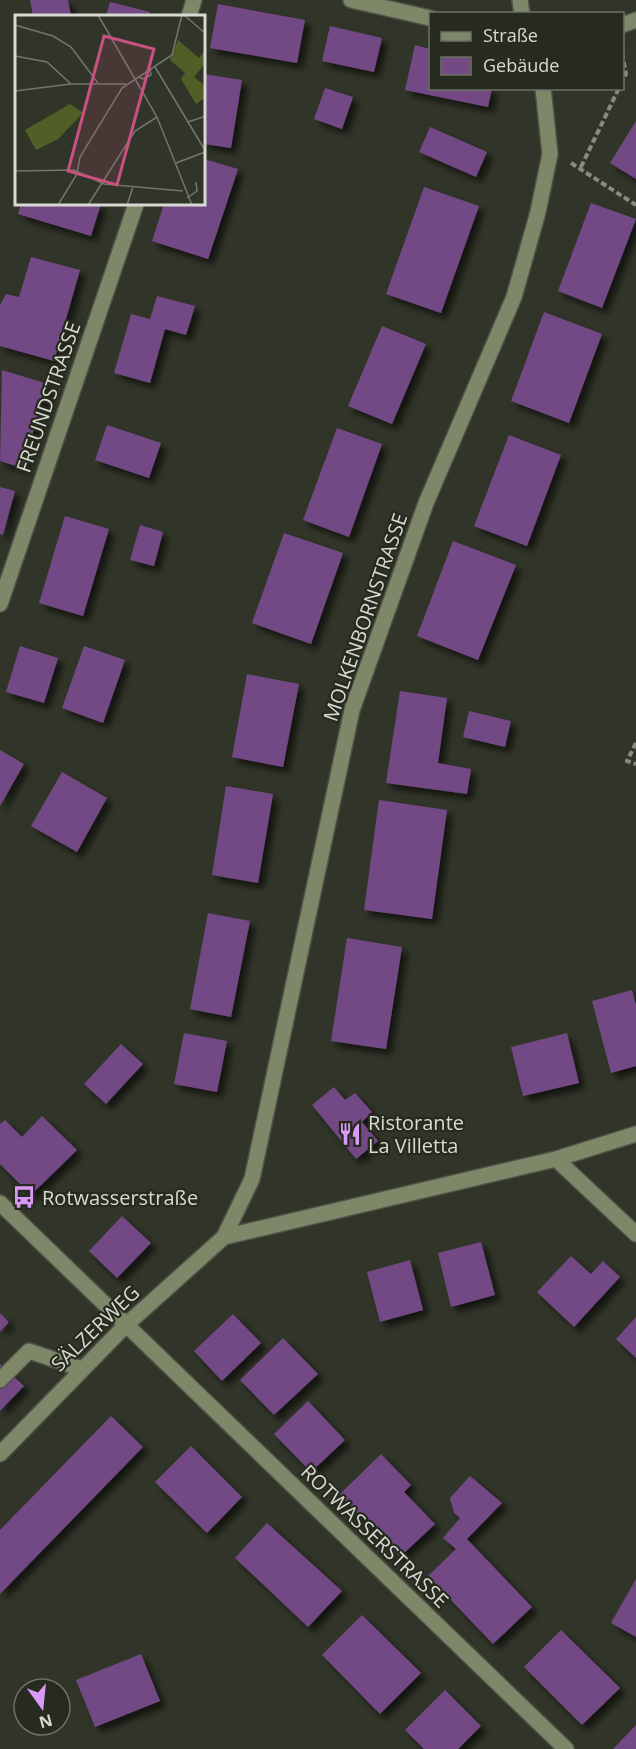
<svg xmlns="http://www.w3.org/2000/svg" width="636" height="1749" font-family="'Open Sans',sans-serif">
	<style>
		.building { fill: #724a84; filter: url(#shadow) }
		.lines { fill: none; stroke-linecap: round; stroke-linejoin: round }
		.minor-casing { stroke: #4f5247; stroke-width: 18 }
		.path { stroke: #888b81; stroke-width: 4; stroke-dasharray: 6 3; stroke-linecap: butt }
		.minor { stroke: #7e8869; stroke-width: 15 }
		.labels { text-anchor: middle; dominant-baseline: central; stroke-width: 4.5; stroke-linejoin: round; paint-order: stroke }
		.street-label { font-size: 20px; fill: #d7dad2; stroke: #272a1e }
		.poi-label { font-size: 20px; fill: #d7dad2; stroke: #272a1e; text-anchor: start }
		.inset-road { fill: none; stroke: #73766c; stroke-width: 1.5 }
		.view { fill: #c8527f; fill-opacity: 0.15; stroke: #c8527f; stroke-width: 3 }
		.inset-edge { fill: none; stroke: #d7dad2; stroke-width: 3 }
	</style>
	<defs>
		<filter id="shadow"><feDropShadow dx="5.5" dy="5.5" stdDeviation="3" flood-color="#0009"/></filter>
	</defs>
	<rect width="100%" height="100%" fill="#313428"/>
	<path class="building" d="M30,0H68L71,16H33Z
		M110,2L150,12L149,16H106Z
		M218,4L305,20L297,63L210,48Z
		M330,26L382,38L374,72L322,61Z
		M415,45L430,49V88H492L488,107L405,90Z
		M204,74L242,80L231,148L204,144Z
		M325,88L353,97L342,129L314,119Z
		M636,121V179L610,163Z
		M430,127L487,152L476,177L419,152Z
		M204,159L238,169L208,259L152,241L164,204H204Z
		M424,187L479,206L441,313L386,294Z
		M591,203L636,219L602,308L558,291Z
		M21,204H101L91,236L18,214Z
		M31,257L80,270L54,361L0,346V305L6,294L19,297Z
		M157,296L195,306L186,335L165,329L150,383L114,373L131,314L150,319Z
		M544,312L602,334L569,423L511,401Z
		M382,326L426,344L392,424L348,406Z
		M2,370L48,384L22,468L0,461Z
		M107,425L161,443L149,478L95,460Z
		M337,428L382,444L349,537L303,520Z
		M509,435L561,455L527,546L474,526Z
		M0,487L15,491L3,535L0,534Z
		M65,516L109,529L83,616L39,603Z
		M140,525L163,532L154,566L130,560Z
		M284,533L343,553L311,644L252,623Z
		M453,541L516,565L478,660L417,636Z
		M20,646L58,658L44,703L6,692Z
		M84,646L125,660L103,723L62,708Z
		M247,674L299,684L283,767L232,757Z
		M400,691L447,698L438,763L471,769L467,794L386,783Z
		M469,711L511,721L505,747L463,737Z
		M0,750L24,764L0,806Z
		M62,772L107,798L77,852L31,826Z
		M226,786L273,794L258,883L212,875Z
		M379,800L447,810L432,919L364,910Z
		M208,913L250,921L231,1017L190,1009Z
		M347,938L402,947L386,1049L331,1041Z
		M632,990L636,1005V1066L611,1073L592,1001Z
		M184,1033L227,1041L217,1092L174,1084Z
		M567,1033L579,1083L523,1096L511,1047Z
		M121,1044L143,1064L106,1104L84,1084Z
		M334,1087L345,1100L355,1093L372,1112L362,1122L378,1141L356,1159L312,1105Z
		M42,1116L77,1150L31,1195L0,1164V1124L5,1120L22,1137Z
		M122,1216L151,1243L117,1278L89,1251Z
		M481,1242L495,1295L451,1307L438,1253Z
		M571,1256L591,1274L603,1261L620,1277L574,1327L537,1292Z
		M410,1260L423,1310L380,1322L367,1272Z
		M0,1313L9,1322L0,1332Z
		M233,1314L261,1343L222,1381L194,1351Z
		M636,1317V1358L616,1339Z
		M283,1338L318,1374L274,1415L240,1380Z
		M0,1364L24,1386L0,1411Z
		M308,1401L345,1440L311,1472L274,1434Z
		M111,1416L143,1447L0,1594V1530Z
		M191,1446L242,1497L207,1533L155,1482Z
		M381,1454L411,1485L404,1492L435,1524L400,1557L339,1495Z
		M470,1476L502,1503L467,1539L532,1607L493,1644L428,1576L456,1549L443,1538L460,1518L454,1513L450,1498Z
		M267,1523L342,1591L308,1627L235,1558Z
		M636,1579V1637L611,1623Z
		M362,1615L421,1673L380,1714L322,1655Z
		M561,1630L620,1688L582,1725L524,1667Z
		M141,1654L160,1701L95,1727L76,1680Z
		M445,1690L481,1726L458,1749H424L405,1730Z
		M636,1725V1749H613Z"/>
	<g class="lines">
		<g class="minor-casing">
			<path id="minor" d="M351,0L430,18
				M520,0L522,14
				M189,16L194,0
				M622,25L636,20
				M0,604L136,204
				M556,1159L636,1234
				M0,1203L566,1749
				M224,1237L556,1159L636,1134
				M0,1380L29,1351L82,1369
				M0,1454L126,1325L224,1237L252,1179L352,710L426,503L514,297L538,212L550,154L543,88"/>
		</g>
		<path class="path" d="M622,53L626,74L622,81
			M571,163L636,205
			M581,167L619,88
			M636,743L627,761L636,764"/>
		<use href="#minor" class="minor"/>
	</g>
	<defs>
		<g id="restaurant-bare" transform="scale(1.8)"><path d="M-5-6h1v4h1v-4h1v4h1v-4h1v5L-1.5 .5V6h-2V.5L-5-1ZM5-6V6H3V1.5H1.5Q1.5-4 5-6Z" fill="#d99af7" stroke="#272a1e" stroke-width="2.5" paint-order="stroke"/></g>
		<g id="bus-bare" transform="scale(1.8)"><path d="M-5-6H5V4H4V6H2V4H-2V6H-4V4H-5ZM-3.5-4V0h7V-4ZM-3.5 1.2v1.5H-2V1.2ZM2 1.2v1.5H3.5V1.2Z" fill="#d99af7" stroke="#272a1e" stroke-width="2.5" paint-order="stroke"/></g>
	</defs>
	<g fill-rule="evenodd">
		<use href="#restaurant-bare" x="350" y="1134"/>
		<use href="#bus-bare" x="24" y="1197"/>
	</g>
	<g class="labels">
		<g class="street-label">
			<text transform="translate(48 397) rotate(-71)">FREUNDSTRASSE</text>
			<text transform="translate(365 617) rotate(-71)">MOLKENBORNSTRASSE</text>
			<text transform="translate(95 1328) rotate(-44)">SÄLZERWEG</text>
			<text transform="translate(375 1536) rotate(44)">ROTWASSERSTRASSE</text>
		</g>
		<g class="poi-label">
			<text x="368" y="1122">Ristorante<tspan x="368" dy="23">La Villetta</tspan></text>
			<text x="42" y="1197">Rotwasserstraße</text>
		</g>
	</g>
	<g transform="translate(15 15)">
		<rect width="190" height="190" fill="#313428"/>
		<path d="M163,25L184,43L190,35V49L179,62L190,71V83L181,89L166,64L170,58L155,45ZM55,89L68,98L43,124L21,135L10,115Z" fill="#515f26"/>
		<path class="inset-road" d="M83,0L142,102L177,190M169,0L191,19M0,10L38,21L56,32L83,68M0,41L32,47L56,69M140,52L191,137M124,62L128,64L136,60L135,55M0,76L56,69H111M173,107L191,101M161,148L190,137M0,156L59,155L89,169L168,176M172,183L182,176L181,167M43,190L62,159L65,142L107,73L157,40L167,0M73,190L120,116L142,102M112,190L118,172"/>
		<path class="view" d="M89,21L139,34L102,170L53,156Z"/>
		<rect width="190" height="190" class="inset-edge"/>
	</g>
	<rect x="429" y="12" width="195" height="78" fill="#272a1e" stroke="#6d7066" stroke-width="1.5"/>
	<rect x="441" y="32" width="30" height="9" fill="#7e8869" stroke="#6d7066" stroke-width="1.5"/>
	<text x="483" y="42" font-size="18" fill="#d7dad2">Straße</text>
	<rect x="441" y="57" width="30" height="18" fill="#724a84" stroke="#6d7066" stroke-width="1.5"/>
	<text x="483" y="72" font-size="18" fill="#d7dad2">Gebäude</text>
	<g transform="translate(42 1707) rotate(165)"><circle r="28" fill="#272a1e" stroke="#6d7066" stroke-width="1.5"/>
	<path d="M0-4.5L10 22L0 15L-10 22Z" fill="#d99af7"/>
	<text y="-9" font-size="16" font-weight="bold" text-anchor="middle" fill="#d7dad2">N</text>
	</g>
</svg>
